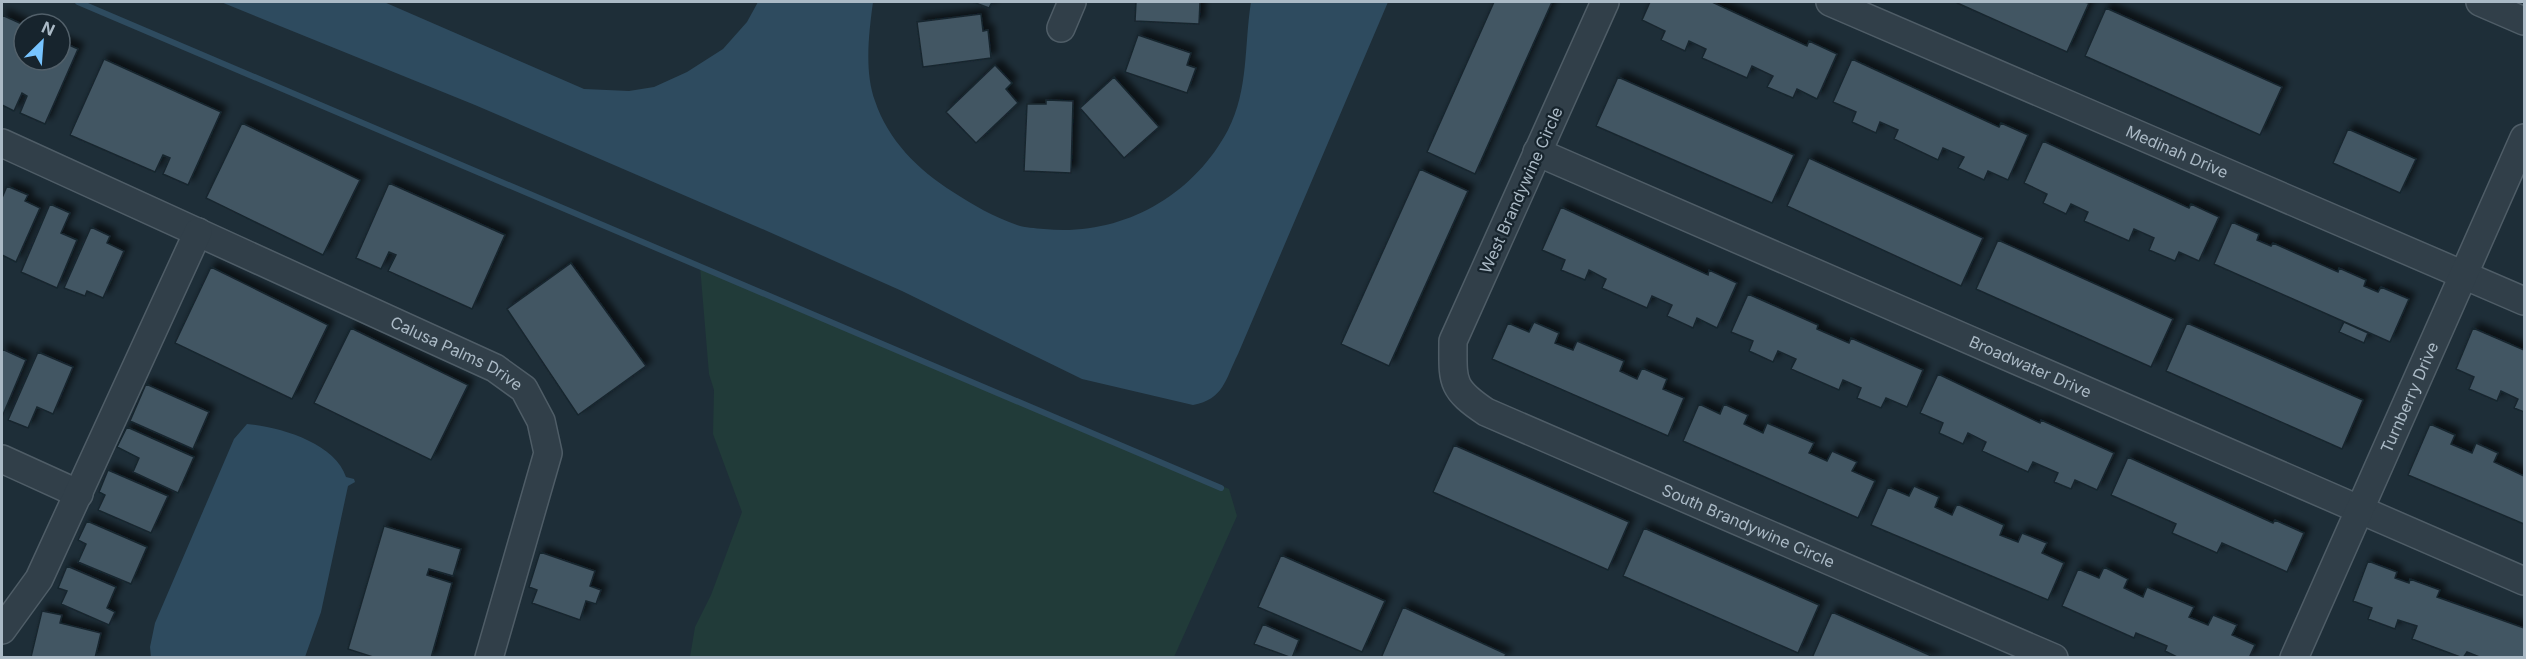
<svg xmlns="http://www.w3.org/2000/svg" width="2526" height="659" font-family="Inter,sans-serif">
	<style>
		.green { fill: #213b39 }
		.water { fill: #2e4b5f }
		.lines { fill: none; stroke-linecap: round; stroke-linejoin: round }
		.stream { stroke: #2e4b5f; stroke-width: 6 }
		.building { fill: #435663; stroke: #19262f; stroke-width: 1.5; filter: url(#shadow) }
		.minor-casing { stroke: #4f5d67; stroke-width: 30 }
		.minor { stroke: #313f49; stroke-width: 27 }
		.labels { text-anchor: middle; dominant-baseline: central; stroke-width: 4.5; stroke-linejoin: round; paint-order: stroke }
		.street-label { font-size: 16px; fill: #abbac6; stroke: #17242d }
	</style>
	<defs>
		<filter id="shadow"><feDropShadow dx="5.5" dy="-5.5" stdDeviation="3" flood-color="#0009"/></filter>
	</defs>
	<rect width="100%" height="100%" fill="#1e2e38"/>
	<path class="green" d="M700,266L1229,489L1237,516L1174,657H690L695,627L711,595L742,512L713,434L714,390L709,374Z"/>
	<path class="water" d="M221,2H384L584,89L629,91L654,87L687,72L723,49L747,22L758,2H873C869,32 864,71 875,101C888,140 918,170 953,192C973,205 994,217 1017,225C1025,228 1035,228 1044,229C1119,237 1192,198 1228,130C1249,89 1244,46 1251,2H1388L1238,354C1225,380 1224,399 1193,405L1082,379L902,291L767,231L475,105Z
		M247,424C280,427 335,443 346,477L354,479L355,482L348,486L321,612L305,657H151L150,647L155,623L234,439Z"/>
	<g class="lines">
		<path class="stream" d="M78,2L1221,488"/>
	</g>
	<path class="building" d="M973,2H992L989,8Z
		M1136,2H1200L1199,24L1135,21Z
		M1494,2H1552L1475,174L1427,152Z
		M1650,2H1712L1807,46L1809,41L1837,54L1817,99L1797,89L1793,98L1767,87L1773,76L1752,66L1747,78L1702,58L1706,49L1689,41L1685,51L1661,40L1665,31L1642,20Z
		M1955,2H2084L2089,3L2067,52Z
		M2106,8L2282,87L2260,135L2085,56Z
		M981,14L983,31L988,30L991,58L923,67L917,22Z
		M2,15L24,25V60H60V41L78,49L45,124L20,113L27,96L22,93L14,111L2,105Z
		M1138,35L1191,53L1187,65L1196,68L1187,93L1125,72Z
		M104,59L221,112L188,185L163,174L170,158L163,155L155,172L70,135Z
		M1852,59L1999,127L2001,123L2028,135L2008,180L1988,171L1984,180L1958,168L1964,157L1943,148L1938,160L1894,139L1898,130L1880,122L1876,133L1852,122L1856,112L1833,102Z
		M995,65L1012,83L1006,89L1018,103L976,143L946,112Z
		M1114,77L1159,127L1124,158L1080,108Z
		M1618,77L1794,155L1772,203L1596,126Z
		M1046,100L1073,101L1071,173L1024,171L1027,104H1046Z
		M242,123L360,180L323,255L206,198Z
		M2348,129L2416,159L2400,193L2333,163Z
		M2043,141L2189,208L2191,204L2219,217L2199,261L2179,252L2175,261L2149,250L2154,238L2134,229L2129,241L2084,221L2088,212L2071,204L2066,214L2043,203L2047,194L2024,183Z
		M1809,158L1983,238L1961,286L1787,206Z
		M1420,169L1468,191L1389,366L1341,344Z
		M389,183L505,235L472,309L388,271L396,255L389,252L381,269L356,258Z
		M7,186L28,195L25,201L40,208L16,262L2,255V198Z
		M50,204L70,213L61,233L77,240L57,288L21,272Z
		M1561,207L1708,275L1709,270L1737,283L1717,328L1697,318L1693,328L1667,316L1672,305L1652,296L1647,308L1602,288L1606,279L1589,270L1585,280L1561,270L1565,260L1542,250Z
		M2232,222L2259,234L2257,240L2271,246L2273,243L2338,272L2339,268L2366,280L2364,286L2378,292L2381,287L2409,299L2390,342L2214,264Z
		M91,227L110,236L107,243L124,251L103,298L87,291L85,296L64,288Z
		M1998,240L2173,319L2151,367L1976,289Z
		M571,263L646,366L578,415L507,309Z
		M211,267L328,325L292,399L175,343Z
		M1748,294L1818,325L1817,329L1849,343L1851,338L1923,370L1907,407L1886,398L1881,408L1857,398L1861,388L1843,380L1839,390L1791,369L1796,359L1778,351L1773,362L1749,351L1753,341L1731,332Z
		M1534,322L1559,333L1555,343L1573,350L1577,341L1624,361L1620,371L1637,379L1642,368L1667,379L1663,389L1684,398L1668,436L1492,359L1508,323L1529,332Z
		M2344,322L2368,333L2364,343L2339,332Z
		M2187,323L2363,400L2342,449L2166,371Z
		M351,328L468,385L431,460L314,403Z
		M2473,328L2524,350V412L2514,408L2518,399L2501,391L2497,401L2469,389L2474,377L2456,369Z
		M2,349L26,360L2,417Z
		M38,352L73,367L53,414L37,407L28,428L8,420Z
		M1938,374L2040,423L2041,420L2114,453L2097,490L2075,480L2071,489L2054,482L2058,473L2033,462L2028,472L1982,451L1986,442L1968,433L1963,444L1939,433L1943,423L1920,413Z
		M146,384L209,412L193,449L130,421Z
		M1699,404L1720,414L1724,404L1748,415L1744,424L1763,433L1767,423L1814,443L1809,453L1827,461L1832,451L1857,462L1852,471L1875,481L1858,518L1683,441Z
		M2430,424L2455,435L2451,444L2472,453L2476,443L2498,453L2494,462L2524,476V524L2408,475Z
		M127,427L194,457L178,493L133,472L139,458L117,447Z
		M1454,445L1629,522L1608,570L1433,492Z
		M2128,457L2273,523L2275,520L2304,533L2287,572L2222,543L2217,553L2172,533L2176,524L2111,495Z
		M108,470L168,496L151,533L98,510L105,495L99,492Z
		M1914,486L1939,497L1935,507L1952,515L1957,504L2004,525L2000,535L2018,542L2022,533L2047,543L2042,553L2064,563L2048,600L1871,525L1888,487L1909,496Z
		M87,521L147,547L131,584L78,562L86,544L78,540Z
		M384,526L461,549L453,576L429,569L427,575L452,583L431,658H376L348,649Z
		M1644,528L1819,605L1798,653L1623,576Z
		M540,552L595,571L590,586L601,590L596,604L586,601L580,620L532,603L537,590L529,587Z
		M1281,555L1385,601L1362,652L1258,607Z
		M2368,561L2397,572L2395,578L2409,583L2410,579L2440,590L2437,597L2524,628V658H2482L2467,652L2463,658L2412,639L2417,626L2398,620L2395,629L2368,619L2372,608L2353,601Z
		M67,566L116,587L107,608L115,612L109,625L61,604L67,591L58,588Z
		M2104,567L2128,579L2124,588L2143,597L2147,587L2194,607L2189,617L2208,625L2213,615L2237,625L2232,635L2255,645L2249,658H2179L2165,651L2167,646L2136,633L2134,638L2062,606L2078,569L2099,578Z
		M1403,607L1506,654L1504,658H1381Z
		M42,611L62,615L60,623L101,633L95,658L31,657Z
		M1832,612L1936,658H1812Z
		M1263,624L1299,640L1292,658L1254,644Z"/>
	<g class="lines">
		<g class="minor-casing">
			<g id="minor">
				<path id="s1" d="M1605,2L1453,341C1453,381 1450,388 1486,412L2054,658"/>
				<path id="s2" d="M1830,2L2524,301"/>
				<path d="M2480,2L2524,21"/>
				<path d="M1061,28L1072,2"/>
				<path id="s3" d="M2,143L495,368L524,389L541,421L548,453L489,658"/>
				<path id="s4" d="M1537,152L2524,581"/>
				<path d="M2,459L79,494"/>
				<path d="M2,630L39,579L198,232"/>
				<path id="s5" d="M2294,658L2524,138"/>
			</g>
		</g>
		<use href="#minor" class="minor"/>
	</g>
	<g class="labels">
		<g class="street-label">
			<text stroke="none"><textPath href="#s2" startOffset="378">Medinah Drive</textPath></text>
			<text transform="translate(1521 190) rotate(-66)">West Brandywine Circle</text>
			<text stroke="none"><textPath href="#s3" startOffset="501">Calusa Palms Drive</textPath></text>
			<text stroke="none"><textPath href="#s4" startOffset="538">Broadwater Drive</textPath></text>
			<text stroke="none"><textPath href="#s5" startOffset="285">Turnberry Drive</textPath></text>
			<text stroke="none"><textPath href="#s1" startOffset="742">South Brandywine Circle</textPath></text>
		</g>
	</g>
	<rect width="2526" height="659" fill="none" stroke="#abbac6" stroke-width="6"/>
	<g transform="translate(42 42) rotate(25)"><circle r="28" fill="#17242d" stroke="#52606a" stroke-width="1.5"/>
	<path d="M0-4.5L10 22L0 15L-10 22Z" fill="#77c4ff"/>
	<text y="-9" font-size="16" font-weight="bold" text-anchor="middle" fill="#abbac6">N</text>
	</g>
</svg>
